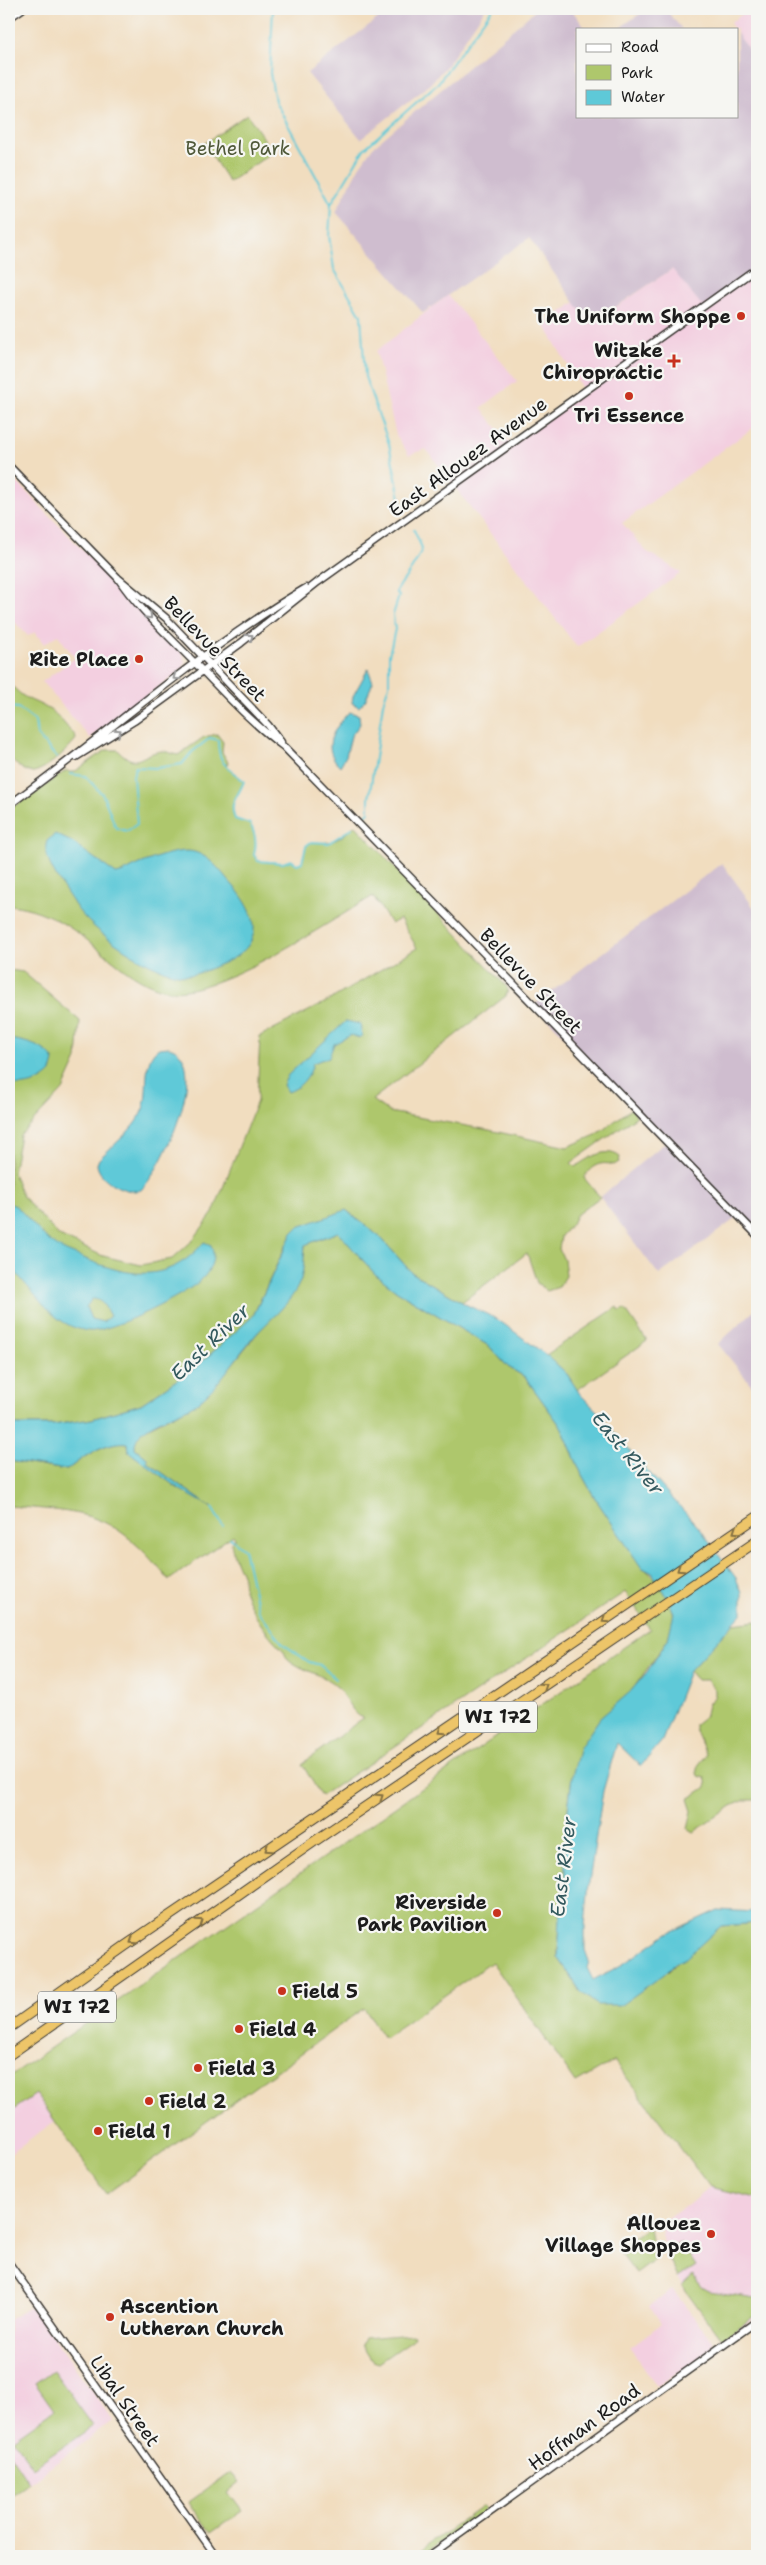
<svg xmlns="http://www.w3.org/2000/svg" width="766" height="2565" font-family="'Shantell Sans',sans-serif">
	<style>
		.built { fill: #f3cfe0 }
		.industrial { fill: #cfbdcf }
		.green { fill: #aec76c; stroke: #657244 }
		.water { fill: #5ec9d8; stroke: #3d727a; fill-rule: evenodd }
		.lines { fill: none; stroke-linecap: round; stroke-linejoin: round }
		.stream { stroke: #5ec9d8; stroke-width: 2 }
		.tertiary-casing { stroke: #3c3934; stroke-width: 9 }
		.motorway-casing { stroke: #3c3934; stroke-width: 11 }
		.tertiary { stroke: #fff; stroke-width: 6 }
		.motorway { stroke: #edc569; stroke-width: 9 }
		.oneway { stroke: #999 }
		.oneway2 { stroke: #847042 }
		.poi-dot { fill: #c8321e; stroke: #f6f6f2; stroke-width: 2 }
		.labels { text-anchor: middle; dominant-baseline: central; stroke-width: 4.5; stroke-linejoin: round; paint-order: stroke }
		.shield { fill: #f6f6f2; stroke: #5d5d5c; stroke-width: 1 }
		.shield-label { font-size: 18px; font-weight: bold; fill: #1c1c1c }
		.park-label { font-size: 19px; fill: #4f5838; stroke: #f6f6f2 }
		.poi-label { font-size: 19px; font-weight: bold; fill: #1c1c1c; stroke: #f6f6f2; text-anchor: start }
		.street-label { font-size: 19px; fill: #1c1c1c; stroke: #f6f6f2 }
		.water-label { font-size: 20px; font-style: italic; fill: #33595e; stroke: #f6f6f2 }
	</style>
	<rect width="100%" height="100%" fill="#f6f6f2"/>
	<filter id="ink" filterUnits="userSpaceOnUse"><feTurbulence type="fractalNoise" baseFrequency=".02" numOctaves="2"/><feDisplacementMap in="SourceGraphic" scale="10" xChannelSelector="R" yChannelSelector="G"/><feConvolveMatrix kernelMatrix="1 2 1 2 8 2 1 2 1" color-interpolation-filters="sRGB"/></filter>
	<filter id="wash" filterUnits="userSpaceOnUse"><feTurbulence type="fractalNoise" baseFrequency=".0096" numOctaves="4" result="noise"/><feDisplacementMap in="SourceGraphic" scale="20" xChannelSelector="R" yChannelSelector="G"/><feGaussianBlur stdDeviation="1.12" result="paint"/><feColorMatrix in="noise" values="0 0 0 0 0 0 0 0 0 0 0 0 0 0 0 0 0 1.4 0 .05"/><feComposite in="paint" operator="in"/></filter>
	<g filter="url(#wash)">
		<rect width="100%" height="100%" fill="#f1ddbf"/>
		<path class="built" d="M749,9H757V62L737,33V29H734L730,23Z
			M757,268V425L622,523L646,551L681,573L577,647L426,449L409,455L396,435L376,351L448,295L517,381L481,408L511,445L584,392L544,325L575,302L591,324L672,269Z
			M9,474L183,654L185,663L182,670L90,738L42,682L75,658L58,635L44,644L35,632L28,636L9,616Z
			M36,2093L55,2121L9,2154V2113Z
			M710,2187L757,2198V2317L722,2341L677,2277L666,2254L660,2222L688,2205Z
			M672,2289L713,2342L712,2347L711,2351L657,2386L630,2347L661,2324L650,2307Z
			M28,2308H33L113,2421L29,2483L9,2453V2320Z"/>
		<path class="industrial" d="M390,9H485L448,64L428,86L361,139L307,73Z
			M537,9H571L586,29H577V116H737V33L757,62V268L703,307L672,269L590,324L529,238L423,313L336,212L359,167L373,147Z
			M647,9H665L682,29H618Z
			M722,863L757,912V1235L739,1216L659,1275L600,1197L667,1141L534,1005Z
			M757,1308V1392L718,1344Z"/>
		<path class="green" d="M247,114L273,152L229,182L204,144Z
			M9,682C25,702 31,698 50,710C60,716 66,727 75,735L76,739C69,749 41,775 29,772C21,769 14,763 9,757Z
			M217,734L223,742L222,752L228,762L226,766L244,781C239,797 228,801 235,819L250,824C256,834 257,844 254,855L258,861L283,863L291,860L297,864L302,862L306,846L311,842C334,844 339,840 355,825L506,986L508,990L506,996L372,1100L389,1112L489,1130L567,1147L596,1135L631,1109L637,1116L571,1163L575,1167C588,1158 606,1146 620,1157L619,1162L614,1165C601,1161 591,1165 584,1178L600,1197L576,1215L572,1224L561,1236L559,1249L564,1260L566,1276L559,1287L547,1291L537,1283L527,1253L462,1302L411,1272L381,1238L346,1210L338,1231L375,1274L397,1291L489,1346L508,1367L525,1377L562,1428L582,1475L595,1498L641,1566C655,1576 669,1594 673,1611C675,1619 670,1631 668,1639L572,1776L566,1826L564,1900L558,1947V1957L581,1992L663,1975L721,1926L757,1923V2198L710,2187L614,2061L576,2083L492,1962L384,2038L364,2008L106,2194L36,2094L9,2113V2077L650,1629L625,1592L321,1796L302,1764L363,1718C353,1715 344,1695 337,1687C323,1673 303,1672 288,1659C285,1657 285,1652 282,1649C263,1630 253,1615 244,1590C243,1585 244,1579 242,1575C236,1560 234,1559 231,1543L235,1538L233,1535L169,1580C113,1512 92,1513 9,1506V1461L67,1470C82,1458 108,1439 128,1443L129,1452L179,1489L201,1500L147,1462V1458L135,1448V1440L139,1432L199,1402L234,1362L301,1279L305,1245L285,1247L253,1316L196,1367L141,1404L92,1419L53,1425H9V970L23,972L80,1021L77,1059L63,1090L20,1135L13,1173L23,1197L59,1236L103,1256L141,1265L172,1259L192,1241L213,1213L257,1101L260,1036L328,1001L417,948L400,919L391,924L373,896C329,922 215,999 167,990C147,986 129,973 114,961C80,935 53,909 9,905V812L13,807L67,770L69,772H74L106,750H118C138,771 140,753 162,751C166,751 173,754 178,755L204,737Z
			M617,1307L620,1311L625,1309L647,1341L577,1390L567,1374L546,1355Z
			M757,1621V1800H743L736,1803L694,1832L688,1828L692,1811L688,1799L705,1788L707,1784L705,1778L698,1776C693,1765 703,1763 706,1754L695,1729V1724L706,1715L708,1704L715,1696V1690L707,1680H697L689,1671L733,1624Z
			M650,2227L655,2260L636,2274L621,2254L631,2238Z
			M681,2243L696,2266L678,2278L665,2249Z
			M693,2275L701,2287L708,2291L755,2298L757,2301V2314L722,2340L682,2285Z
			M412,2334L415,2335L414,2338L378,2363L372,2361L362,2345L365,2338Z
			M53,2370L93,2426L33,2468L13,2439L54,2410L35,2383Z
			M9,2453L29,2483L9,2498Z
			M231,2472L239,2483L228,2492L242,2511L211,2533L189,2502Z
			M483,2506L485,2511L423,2556H412Z"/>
		<path class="water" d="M368,669L373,682L365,701L359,707L352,703L353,696Z
			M349,712L359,715L360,724L351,736L346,756L340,766C320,747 334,729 349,712Z
			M55,834L72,842L116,874C124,873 132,867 140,864C154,858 173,851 187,851C205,851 219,869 229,881C260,914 268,946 219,965C209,969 197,975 186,975C155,975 90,931 74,904C65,889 40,858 47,841Z
			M346,1021L360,1024L362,1036L359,1038L351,1035L334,1044L329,1057L313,1063C311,1075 299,1090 287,1092L283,1085L288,1075Z
			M9,1039C24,1041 47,1046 54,1061L51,1072C40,1083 24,1088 9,1084Z
			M169,1047C214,1059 162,1170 141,1190C127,1195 98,1180 97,1164L99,1159C115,1143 137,1128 144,1106C149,1088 142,1058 159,1048Z
			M9,1203L16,1206C29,1218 40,1235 54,1244C63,1251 75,1254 86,1259C131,1278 170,1283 204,1242L211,1245C216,1257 211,1270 202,1279C188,1294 109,1333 89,1331C64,1328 49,1312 34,1294C25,1283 12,1271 9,1257C5,1241 9,1220 9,1203ZM92,1299C103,1299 105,1308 110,1316L103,1322L91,1319L86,1307Z
			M346,1210L381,1238L411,1272L467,1305L497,1319L549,1357L567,1374L580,1394L596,1410L627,1448L701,1530L736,1578L742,1593V1614L689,1671L662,1741L641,1766L617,1743L603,1791L589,1882L585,1926V1950L589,1961L587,1968L593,1980L623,1964L668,1933L718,1910L757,1912V1923L721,1926L686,1958L674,1964L663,1975L621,2005H597L581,1992L558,1957L560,1917L564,1900L566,1826L572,1776L580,1747L600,1718L630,1692L647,1672L668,1639L674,1613L665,1593L652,1573L641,1567L595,1498L582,1475L562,1428L525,1377L508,1367L489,1346L397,1291L375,1274L338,1232L305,1245C304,1256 304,1269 301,1279C293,1303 268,1320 253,1338C235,1358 220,1385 198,1402C181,1415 133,1424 135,1448L147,1458V1462L212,1508L179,1489L129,1452L128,1443C106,1440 83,1457 67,1470L9,1461V1425H53L92,1419L141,1404L196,1367L253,1316L292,1233L298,1227Z"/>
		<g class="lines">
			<path class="stream" d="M273,9L270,73L275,101L331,204
				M403,513L389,444L365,377L361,315L334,269L329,236L331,204L364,149L438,83L492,9
				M9,707L18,708L35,721L37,735L57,758
				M70,774L85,776L103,795L116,828L127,831L137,824L133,777L135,767L157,768L182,764L192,752L210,738L218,740C218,764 227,767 244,781C239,797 228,801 235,819L250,824C256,834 257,844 254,855L258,861L283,863L291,860L297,864L302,862L306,846L311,842L329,843L352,828
				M362,818L369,812V799L383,703L389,685V655L395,629L393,615L399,596L396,592C405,576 417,565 422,548L414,530
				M212,1508L223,1526
				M230,1538L244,1549L258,1611L283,1644L309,1662L320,1665L336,1679"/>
		</g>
	</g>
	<g filter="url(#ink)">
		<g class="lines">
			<g class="tertiary-casing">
				<path id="tertiary" d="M9,18L22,9
					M9,466L118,578L166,618L268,725L281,742
					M118,578C138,608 165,632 190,658C221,689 249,721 284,747L757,1235
					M76,757L134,721L241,643L318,582L757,268
					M9,805C108,734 200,650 306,588
					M9,2263L216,2556
					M429,2556L757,2321"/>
			</g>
			<g class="motorway-casing">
				<path id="motorway" d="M9,2028L125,1946L757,1517
					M9,2055L312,1843L757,1541"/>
			</g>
			<use href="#tertiary" class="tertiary"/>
			<use href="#motorway" class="motorway"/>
		</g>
		<defs><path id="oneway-chevron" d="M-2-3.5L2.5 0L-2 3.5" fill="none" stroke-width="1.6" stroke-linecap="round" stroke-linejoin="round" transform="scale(1.25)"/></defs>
		<g class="oneway">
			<use href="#oneway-chevron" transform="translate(149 616) rotate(46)"/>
			<use href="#oneway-chevron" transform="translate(250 637) rotate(-37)"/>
			<use href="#oneway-chevron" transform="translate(176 677) rotate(144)"/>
			<use href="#oneway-chevron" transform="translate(118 732) rotate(-33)"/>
		</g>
		<g class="oneway2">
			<use href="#oneway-chevron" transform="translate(736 1531) rotate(146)"/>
			<use href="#oneway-chevron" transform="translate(680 1569) rotate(146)"/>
			<use href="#oneway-chevron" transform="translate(605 1620) rotate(146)"/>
			<use href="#oneway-chevron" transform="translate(544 1686) rotate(-34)"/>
			<use href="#oneway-chevron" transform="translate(441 1731) rotate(146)"/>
			<use href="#oneway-chevron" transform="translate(380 1797) rotate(-34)"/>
			<use href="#oneway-chevron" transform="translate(268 1849) rotate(146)"/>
			<use href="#oneway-chevron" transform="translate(200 1922) rotate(-35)"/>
			<use href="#oneway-chevron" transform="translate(133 1941) rotate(146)"/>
		</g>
	</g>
	<g class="poi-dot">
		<circle cx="741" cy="316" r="5"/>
		<path d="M671.5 353.5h5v5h5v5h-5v5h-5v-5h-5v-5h5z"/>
		<circle cx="629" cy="396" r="5"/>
		<circle cx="139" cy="659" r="5"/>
		<circle cx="497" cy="1913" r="5"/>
		<circle cx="282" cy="1991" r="5"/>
		<circle cx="239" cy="2029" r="5"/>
		<circle cx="198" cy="2068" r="5"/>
		<circle cx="149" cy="2101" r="5"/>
		<circle cx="98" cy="2131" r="5"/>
		<circle cx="711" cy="2234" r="5"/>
		<circle cx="110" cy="2317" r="5"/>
	</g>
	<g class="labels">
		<g class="shield">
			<rect x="459" y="1701.5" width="78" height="31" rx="4"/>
			<rect x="38" y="1991.5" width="78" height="31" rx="4"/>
		</g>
		<g class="shield-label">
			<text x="498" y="1717">WI 172</text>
			<text x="77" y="2007">WI 172</text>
		</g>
		<g class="park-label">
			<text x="238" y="148">Bethel Park</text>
		</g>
		<g class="poi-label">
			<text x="731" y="316" text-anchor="end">The Uniform Shoppe</text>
			<text x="663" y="350" text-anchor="end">Witzke<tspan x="663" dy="22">Chiropractic</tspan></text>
			<text x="629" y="415" text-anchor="middle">Tri Essence</text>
			<text x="129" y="659" text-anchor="end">Rite Place</text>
			<text x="487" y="1902" text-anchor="end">Riverside<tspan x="487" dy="22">Park Pavilion</tspan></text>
			<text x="292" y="1991">Field 5</text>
			<text x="249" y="2029">Field 4</text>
			<text x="208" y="2068">Field 3</text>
			<text x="159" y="2101">Field 2</text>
			<text x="108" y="2131">Field 1</text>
			<text x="701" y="2223" text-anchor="end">Allouez<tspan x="701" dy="22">Village Shoppes</tspan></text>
			<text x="120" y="2306">Ascention<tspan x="120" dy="22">Lutheran Church</tspan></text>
		</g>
		<g class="street-label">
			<text transform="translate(468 457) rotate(-36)">East Allouez Avenue</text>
			<text transform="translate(215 649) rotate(46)">Bellevue Street</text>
			<text transform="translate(531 981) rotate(46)">Bellevue Street</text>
			<text transform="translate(125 2401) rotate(55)">Libal Street</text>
			<text transform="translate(584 2427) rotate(-36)">Hoffman Road</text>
		</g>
		<g class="water-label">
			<text transform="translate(210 1342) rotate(-44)">East River</text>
			<text transform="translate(628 1453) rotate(51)">East River</text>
			<text transform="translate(563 1867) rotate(-83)">East River</text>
		</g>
	</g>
	<rect width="766" height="2565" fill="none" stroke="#f6f6f2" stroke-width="30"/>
	<rect x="576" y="28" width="162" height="90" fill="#f6f6f2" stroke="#9f9f9c"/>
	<rect x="586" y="44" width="25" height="8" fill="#ffffff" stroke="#9f9f9c"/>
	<text x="621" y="52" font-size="15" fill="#1c1c1c">Road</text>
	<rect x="586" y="65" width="25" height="15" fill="#aec76c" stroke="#9f9f9c"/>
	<text x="621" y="78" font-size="15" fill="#1c1c1c">Park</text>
	<rect x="586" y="90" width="25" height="15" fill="#5ec9d8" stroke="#9f9f9c"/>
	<text x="621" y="102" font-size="15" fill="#1c1c1c">Water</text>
</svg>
